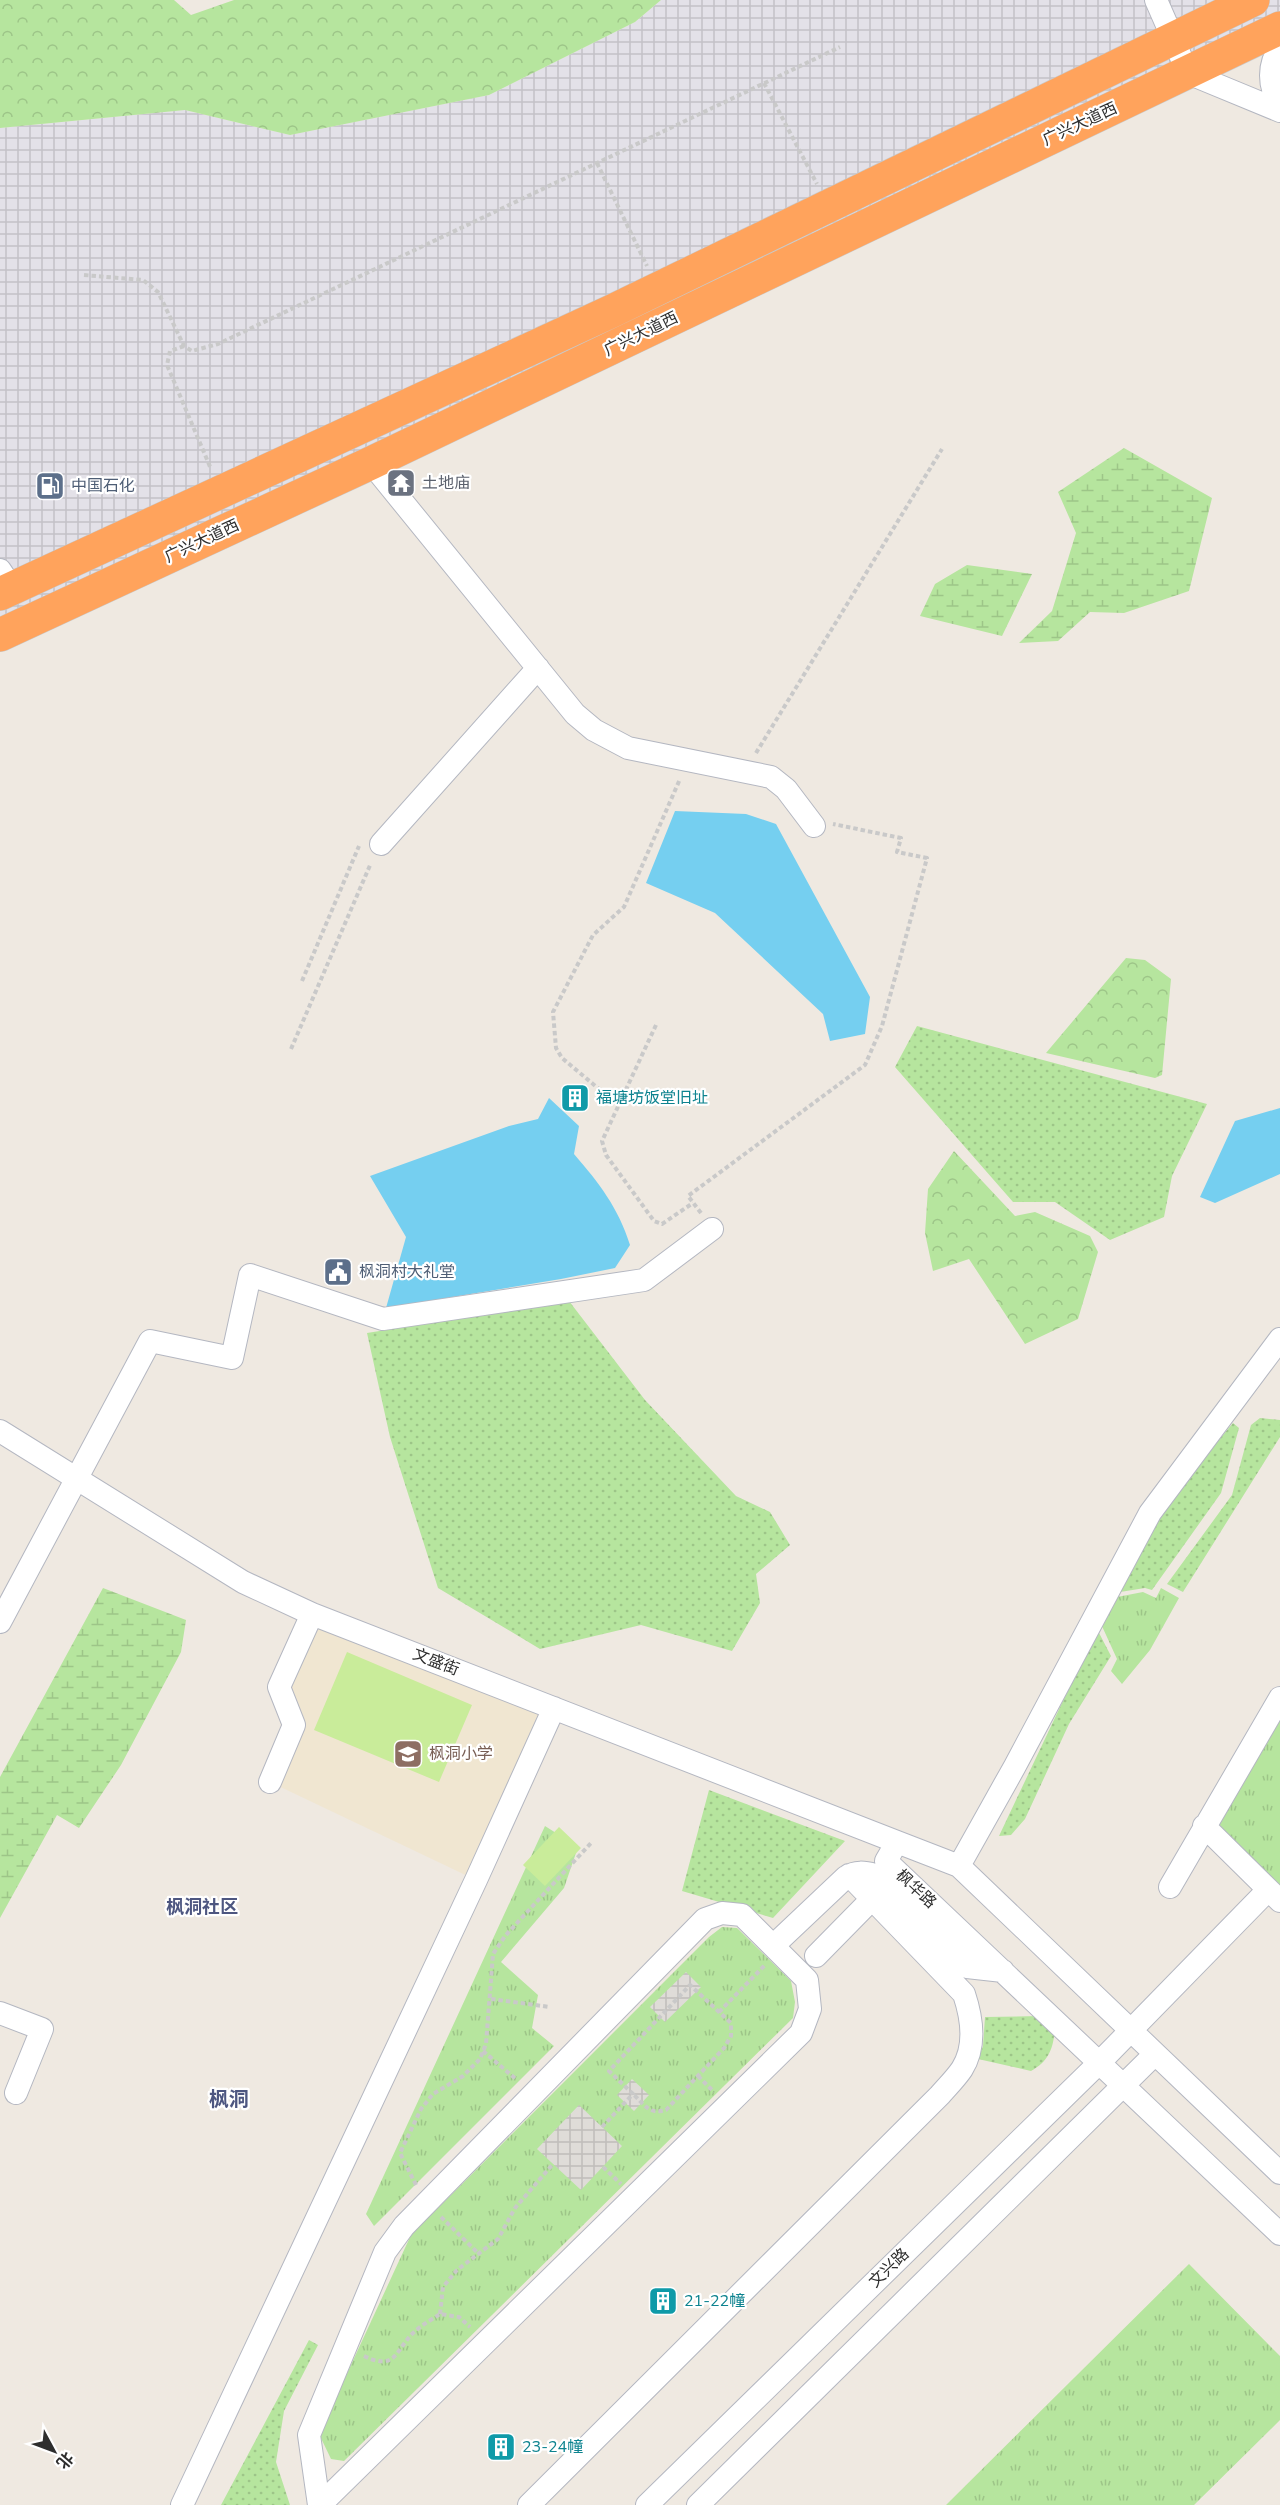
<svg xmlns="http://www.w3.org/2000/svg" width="1280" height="2505" font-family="'Nunito Sans','Noto Sans SC',sans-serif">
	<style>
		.industrial { fill: url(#industrial-grid) }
		.education { fill: #f0e6d1 }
		.grass { fill: url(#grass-dots) }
		.forest { fill: url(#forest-crowns) }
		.wetland { fill: url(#wetland-marsh) }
		.park { fill: url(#park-tufts) }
		.pitch { fill: #c9ec9a }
		.plaza { fill: url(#plaza-grid) }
		.water { fill: #75cff0 }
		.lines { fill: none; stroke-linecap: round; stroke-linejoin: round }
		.minor-casing { stroke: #b4b7c1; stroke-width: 24 }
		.highway-casing { stroke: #c9c9c9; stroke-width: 34 }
		.path { stroke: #c9c9c9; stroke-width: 4; stroke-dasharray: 4.5 3; stroke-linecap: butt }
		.minor { stroke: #fff; stroke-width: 22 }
		.highway { stroke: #ffa35c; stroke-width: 33 }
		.labels { text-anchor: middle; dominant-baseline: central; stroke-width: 4.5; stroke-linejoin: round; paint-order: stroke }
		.street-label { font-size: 16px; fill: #2e2e2e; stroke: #fff }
		.worship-label { font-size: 16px; fill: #5b616d; stroke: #fff; text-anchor: start }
		.service-label { font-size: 16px; fill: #4e5e75; stroke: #fff; text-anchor: start }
		.culture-label { font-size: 16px; fill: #0d838f; stroke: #fff; text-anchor: start }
		.education-label { font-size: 16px; fill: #785e54; stroke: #fff; text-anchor: start }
		.neighbourhood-label { font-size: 18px; font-weight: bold; fill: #4d5680; stroke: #fff }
		.quarter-label { font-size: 20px; font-weight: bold; fill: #4d5680; stroke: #fff }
	</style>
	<defs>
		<pattern id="industrial-grid" width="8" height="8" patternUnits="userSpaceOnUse" patternTransform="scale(1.5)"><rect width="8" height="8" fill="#e3e1e8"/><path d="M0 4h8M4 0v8" fill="none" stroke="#c3c1c7"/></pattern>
		<pattern id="grass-dots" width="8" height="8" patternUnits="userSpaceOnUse" patternTransform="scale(1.5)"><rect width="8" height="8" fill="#b6e59e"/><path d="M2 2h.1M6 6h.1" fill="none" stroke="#9dc588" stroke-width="1.8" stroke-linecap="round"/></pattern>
		<pattern id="forest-crowns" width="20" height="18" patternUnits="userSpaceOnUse" patternTransform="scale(1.5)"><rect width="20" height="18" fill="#b6e59e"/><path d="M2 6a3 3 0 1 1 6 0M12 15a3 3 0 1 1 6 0" fill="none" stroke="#9dc588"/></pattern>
		<pattern id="wetland-marsh" width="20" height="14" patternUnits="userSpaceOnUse" patternTransform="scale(1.5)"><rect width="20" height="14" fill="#b6e59e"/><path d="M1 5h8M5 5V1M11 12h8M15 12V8" fill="none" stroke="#9dc588"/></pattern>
		<pattern id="park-tufts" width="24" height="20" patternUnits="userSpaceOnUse" patternTransform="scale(1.5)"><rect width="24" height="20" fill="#b6e59e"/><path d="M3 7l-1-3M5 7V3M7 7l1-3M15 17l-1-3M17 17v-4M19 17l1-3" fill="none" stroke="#9dc588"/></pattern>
		<pattern id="plaza-grid" width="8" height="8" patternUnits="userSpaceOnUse" patternTransform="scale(1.5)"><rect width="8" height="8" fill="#dfdcd8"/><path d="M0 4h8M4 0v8" fill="none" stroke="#c0bdba"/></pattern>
	</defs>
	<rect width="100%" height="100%" fill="#efe9e1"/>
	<path class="industrial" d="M661,0H1280V28L0,635V128L185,110L290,135L489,95L635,22Z"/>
	<path class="education" d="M312,1614L554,1708L476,1880L270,1782L294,1725L279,1687Z"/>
	<path class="grass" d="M917,1026L1207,1104L1172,1176L1164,1217L1110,1240L1055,1202H1013L895,1067Z
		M569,1301L645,1400L736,1496L770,1512L790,1545L756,1574L760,1603L732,1651L641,1625L540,1649L438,1588L390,1437L367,1333Z
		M1260,1418L1280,1420V1437L1183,1592L1167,1584L1232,1495L1251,1425Z
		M1233,1423L1239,1428L1221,1493L1152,1590L1145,1588L1120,1592L1166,1503Z
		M1097,1629L1111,1656L1069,1724L1025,1819L1011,1835L999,1836Z
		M709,1790L845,1841L773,1918L682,1891Z
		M1041,2016L1055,2029C1053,2049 1049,2061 1031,2071L978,2059L983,2046L985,2017Z
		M309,2340L318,2345L284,2411L276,2462L290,2505H221Z"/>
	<path class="forest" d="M0,0H174L191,15L234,0H661L635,22L489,95L290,135L185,110L0,128Z
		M1126,958L1145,960L1171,979L1162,1075L1155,1078L1046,1053Z
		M954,1151L1015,1216L1035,1212L1090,1236L1098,1252L1078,1319L1025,1344L969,1259L933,1271L925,1233L928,1189Z"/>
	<path class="wetland" d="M1124,448L1212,498L1189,591L1124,613L1090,612L1058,641L1019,643L1052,611L1076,533L1058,492Z
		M967,565L1032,574L1002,636L920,616L935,584Z
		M103,1588L186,1620L181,1652L121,1765L79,1828L57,1815L0,1918V1777Z"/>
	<path class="park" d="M1161,1588L1179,1598L1150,1650L1122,1684L1111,1671L1117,1659L1101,1624L1117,1597L1143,1592L1156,1598Z
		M1280,1717V1891L1214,1825Z
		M545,1826L578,1847L564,1888L501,1962L538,1995L532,2028L554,2046L374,2226L366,2214Z
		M722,1927L737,1928L791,1981L795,2002L793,2018L344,2461L331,2459L319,2434L411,2235L709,1937Z
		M1189,2264L1280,2356V2420L1194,2505H946Z"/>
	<path class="pitch" d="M347,1652L472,1705L439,1782L314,1730Z
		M559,1827L581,1848L545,1886L523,1865Z"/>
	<path class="plaza" d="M686,1972L701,1987L665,2022L650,2007Z
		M632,2079L649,2095L634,2111L617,2095Z
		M579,2105L622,2146L581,2190L537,2149Z"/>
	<path class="water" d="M675,811L746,814L776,824L870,997L865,1034L830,1041L823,1014L715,913L646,883Z
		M549,1098L579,1126L574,1154C599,1183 618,1207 630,1245L615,1268L561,1279L386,1308L406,1237L370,1176L509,1126L538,1119Z
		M1280,1108V1174L1215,1203L1200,1197L1235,1121Z"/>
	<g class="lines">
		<g class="minor-casing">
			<path id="minor" d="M1156,0L1188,73L1280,111
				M1280,48C1268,64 1268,87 1280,103
				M371,463L575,714L594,730L628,748L771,777L786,789L814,826
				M0,570L12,588
				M381,844L538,668
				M0,1431L243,1582L312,1614L897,1842
				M0,1622L150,1341L232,1358L250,1275L383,1319L644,1280L712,1229
				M270,1782L294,1725L279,1687L312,1614
				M1204,1826L1280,1901
				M959,1866L1015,1766L1150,1513L1280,1339
				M1170,1887L1280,1698
				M773,1946L846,1877C856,1871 864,1872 875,1875L967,1967L1003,1971
				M816,1956L872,1899
				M0,2013L42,2029L16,2093
				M1280,2173L959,1866L897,1842L886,1861L1280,2234
				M182,2505L476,1880L554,1708
				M319,2505L309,2435L385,2252L404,2226L705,1919L722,1913L742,1915L807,1980L810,2009L801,2033L320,2505
				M529,2505L940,2095C947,2087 956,2078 962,2069C976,2047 972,2018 964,1994L849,1875
				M647,2505L1099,2063L1268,1890
				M698,2505L1155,2054"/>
		</g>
		<g class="highway-casing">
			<path id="highway" d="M0,594L612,311L1253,0
				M0,635L371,463L1280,28"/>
		</g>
		<path class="path" d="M764,83L817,184
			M597,163L647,266
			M84,275L143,280L158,292L184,346L192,351L218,344L840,47
			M184,346L170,351L167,365L211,469
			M756,753L942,449
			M302,981L359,846
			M656,1025L602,1141L606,1155L654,1221L662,1224L693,1203
			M291,1049L371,863
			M618,1105L562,1058L556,1048L553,1012L593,935L624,907L680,779
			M701,1213L688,1196L865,1065L882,1026L927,858L897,852L901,838L833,824
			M491,1999L550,2007
			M719,2012L765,1965
			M483,2051L517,2080
			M698,2076L714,2092
			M602,2127L633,2094L609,2071L690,1985L731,2023V2036L724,2048L666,2110C649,2115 645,2105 633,2094
			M603,2167L621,2184
			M416,2185L400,2153L421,2109L433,2094L463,2076L480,2059L486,2044L493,1954L505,1936L592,1842
			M441,2217L479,2254
			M440,2314L443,2287L457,2270L498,2239L515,2208L553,2164
			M364,2356C395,2371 395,2352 412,2334C420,2326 431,2320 440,2314L459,2317L470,2327"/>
		<use href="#minor" class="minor"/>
		<use href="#highway" class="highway"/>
	</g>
	<defs>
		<g id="temple-square" transform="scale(1.5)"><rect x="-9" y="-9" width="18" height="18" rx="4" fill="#6b7280" stroke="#fff"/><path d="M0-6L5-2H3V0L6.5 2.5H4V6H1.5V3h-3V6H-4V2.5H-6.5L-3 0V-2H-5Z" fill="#fff"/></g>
		<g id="fuel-square" transform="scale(1.5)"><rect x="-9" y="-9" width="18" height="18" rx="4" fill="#5c6f8a" stroke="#fff"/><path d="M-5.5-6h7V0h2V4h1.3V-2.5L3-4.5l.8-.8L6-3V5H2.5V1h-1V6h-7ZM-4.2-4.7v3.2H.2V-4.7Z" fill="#fff"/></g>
		<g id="building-square" transform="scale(1.5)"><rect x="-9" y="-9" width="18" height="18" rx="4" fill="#0f9aa8" stroke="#fff"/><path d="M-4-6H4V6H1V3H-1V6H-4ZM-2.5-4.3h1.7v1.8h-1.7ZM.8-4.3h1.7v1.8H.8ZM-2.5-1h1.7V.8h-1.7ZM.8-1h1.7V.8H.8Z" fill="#fff"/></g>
		<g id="civic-square" transform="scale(1.5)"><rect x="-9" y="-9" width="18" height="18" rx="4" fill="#5c6f8a" stroke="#fff"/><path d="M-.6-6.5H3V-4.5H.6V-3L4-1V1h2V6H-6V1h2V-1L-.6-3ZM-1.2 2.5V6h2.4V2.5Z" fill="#fff"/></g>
		<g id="school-square" transform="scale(1.5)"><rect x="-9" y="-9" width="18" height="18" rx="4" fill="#8d6e63" stroke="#fff"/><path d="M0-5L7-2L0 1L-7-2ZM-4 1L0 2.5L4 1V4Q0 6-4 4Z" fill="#fff"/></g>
	</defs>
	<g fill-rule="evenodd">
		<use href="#temple-square" x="401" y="483"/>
		<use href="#fuel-square" x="50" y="486"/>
		<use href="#building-square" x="575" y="1098"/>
		<use href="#civic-square" x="338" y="1272"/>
		<use href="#school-square" x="408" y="1754"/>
		<use href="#building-square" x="663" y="2301"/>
		<use href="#building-square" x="501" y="2447"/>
	</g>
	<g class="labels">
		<g class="street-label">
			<text transform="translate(1080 124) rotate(-25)">广兴大道西</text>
			<text transform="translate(641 334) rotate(-26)">广兴大道西</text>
			<text transform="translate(202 541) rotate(-25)">广兴大道西</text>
			<text transform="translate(436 1662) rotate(21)">文盛街</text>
			<text transform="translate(916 1889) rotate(43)">枫华路</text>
			<text transform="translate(889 2268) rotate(-44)">文兴路</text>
		</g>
		<g class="worship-label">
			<text x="422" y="483">土地庙</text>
		</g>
		<g class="service-label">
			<text x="71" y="486">中国石化</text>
			<text x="359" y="1272">枫洞村大礼堂</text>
		</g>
		<g class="culture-label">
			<text x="596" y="1098">福塘坊饭堂旧址</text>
			<text x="684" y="2301">21-22幢</text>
			<text x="522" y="2447">23-24幢</text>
		</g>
		<g class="education-label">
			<text x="429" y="1754">枫洞小学</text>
		</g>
		<g class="neighbourhood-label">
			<text x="202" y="1907">枫洞社区</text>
		</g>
		<g class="quarter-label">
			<text x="229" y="2099">枫洞</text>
		</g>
	</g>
	<g transform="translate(54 2451) rotate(131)" stroke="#ffffff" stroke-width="4.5" paint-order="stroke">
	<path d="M0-4.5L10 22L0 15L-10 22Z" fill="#2e2e2e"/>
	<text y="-9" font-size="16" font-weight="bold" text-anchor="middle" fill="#2e2e2e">北</text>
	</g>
</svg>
